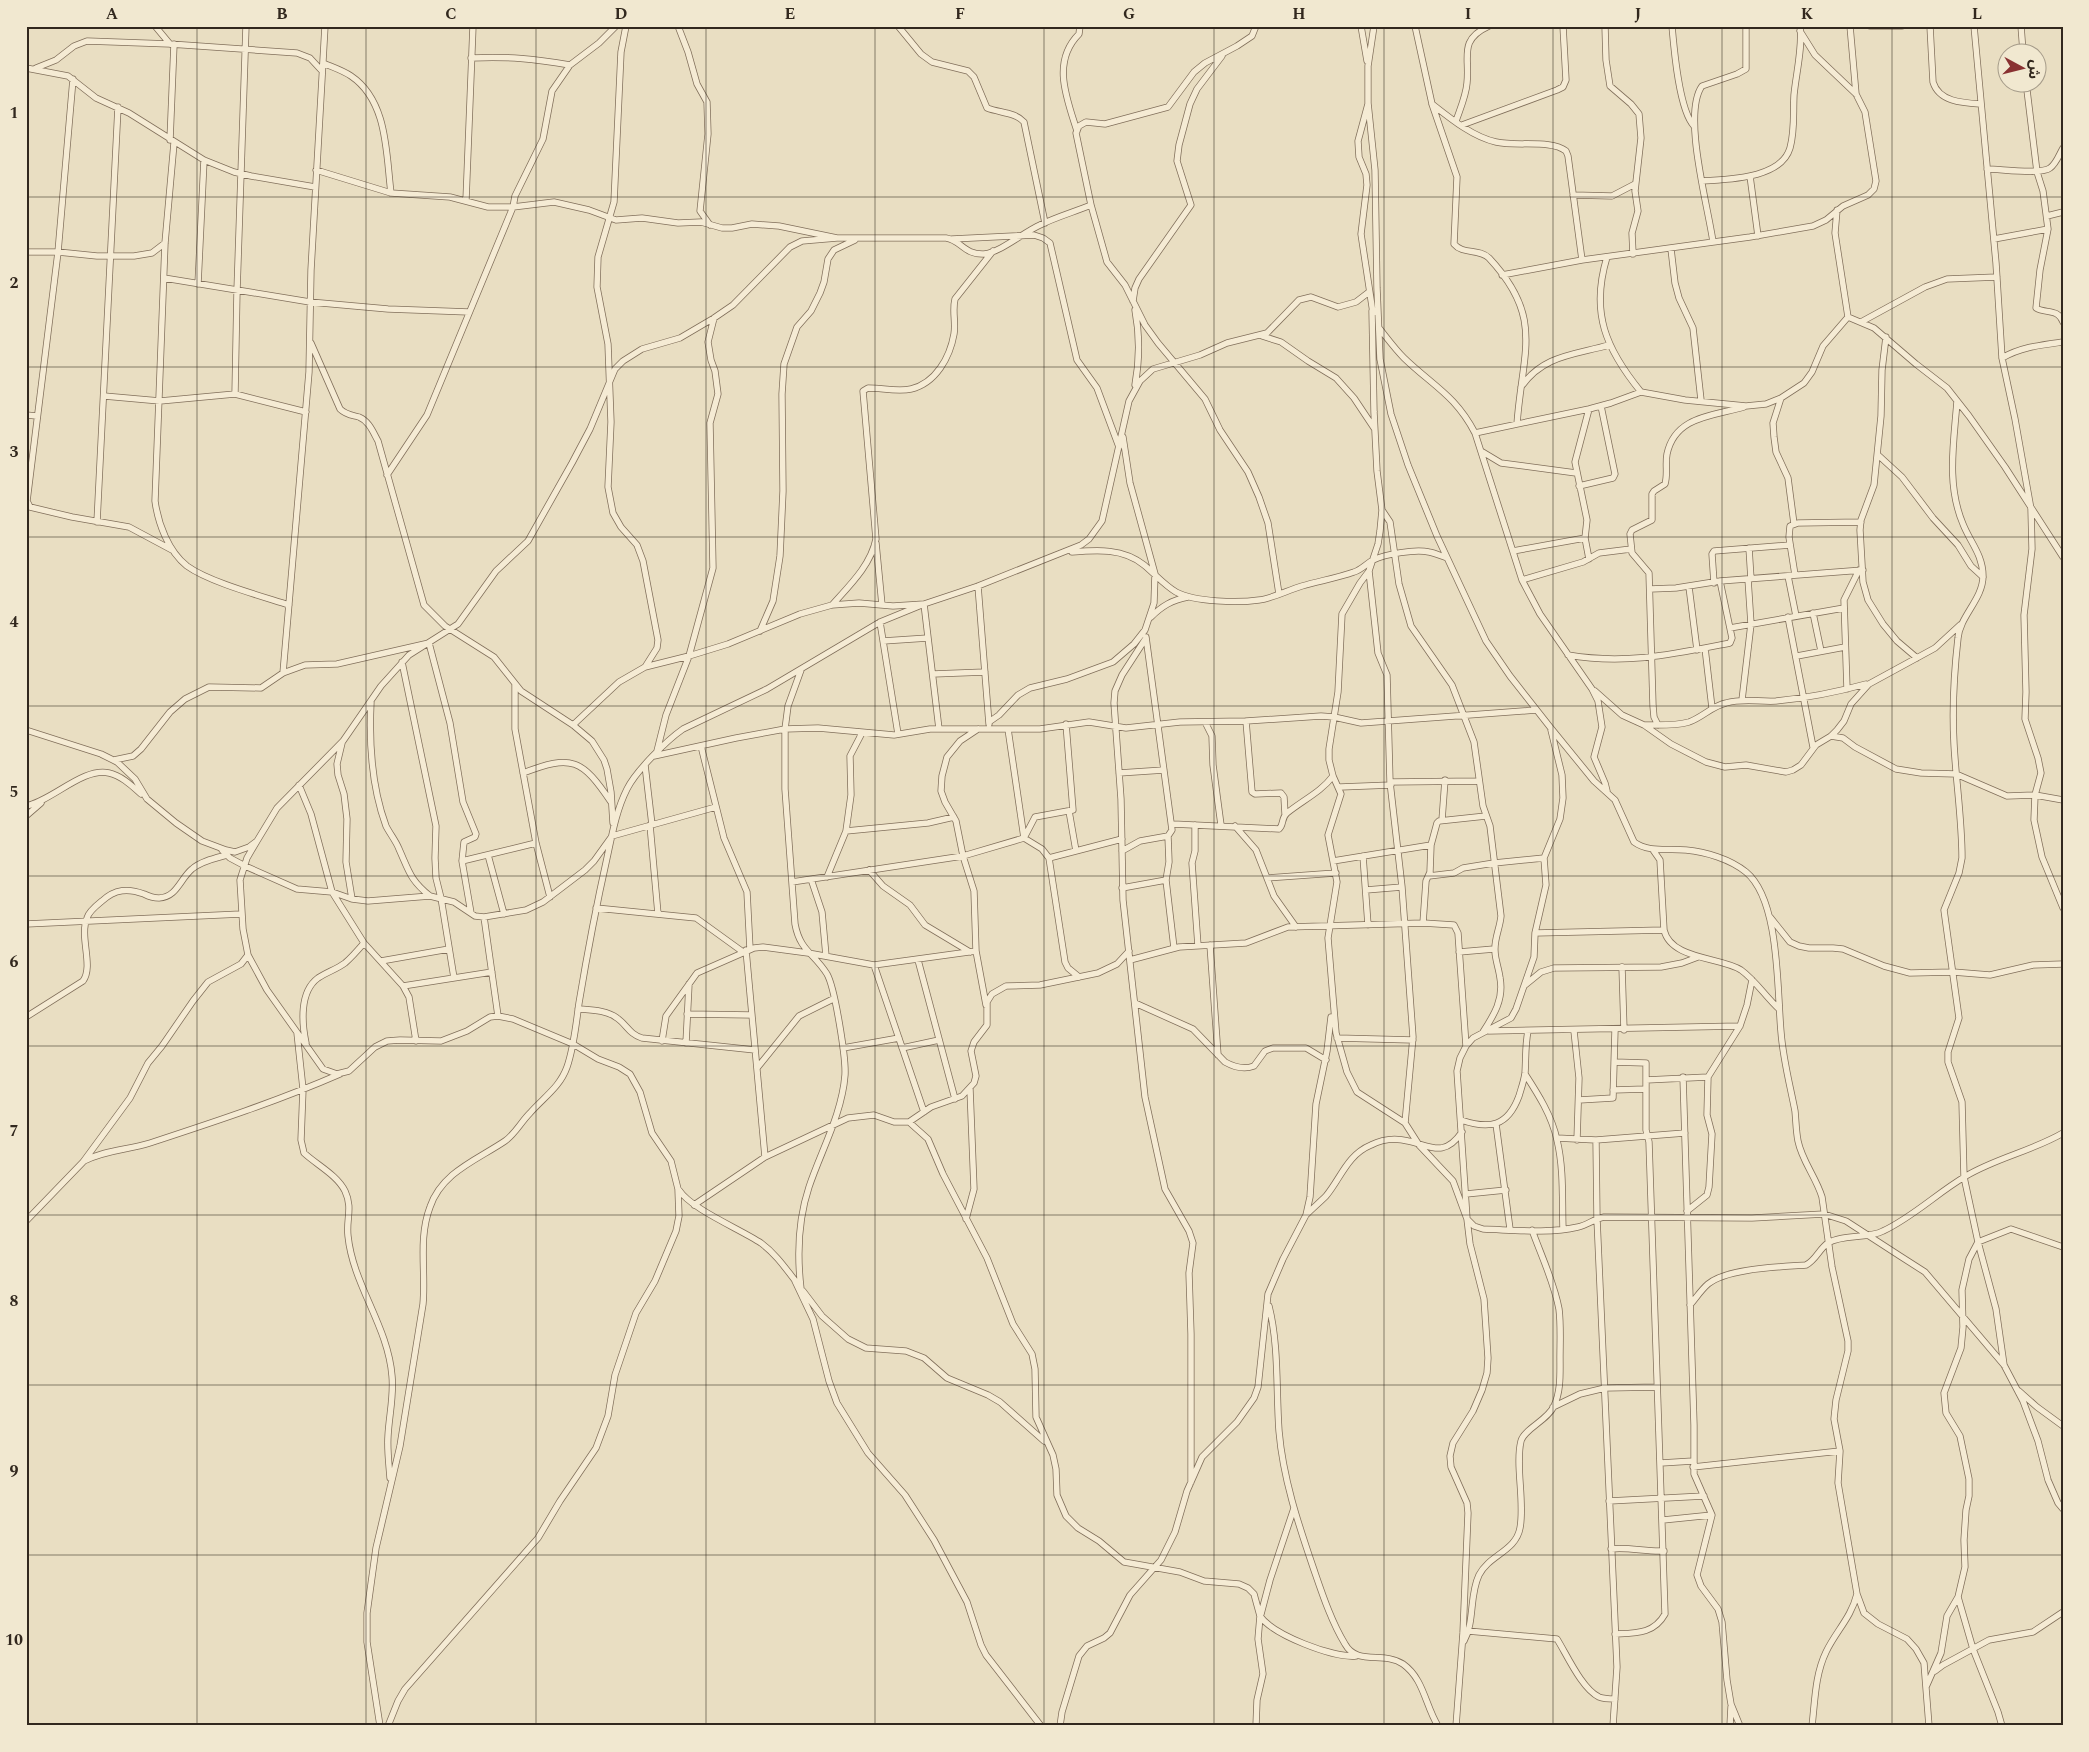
<svg xmlns="http://www.w3.org/2000/svg" width="2089" height="1752" font-family="Spectral,'Noto Sans Arabic',serif">
	<style>
		.lines { fill: none; stroke-linecap: round; stroke-linejoin: round }
		.street-casing { stroke: #816f5b; stroke-width: 7 }
		.street { stroke: #f5ebd4; stroke-width: 5.5 }
		.grid { fill: none; stroke: #32281e; stroke-width: 1; stroke-opacity: 0.55 }
		.neatline { fill: none; stroke: #32281e; stroke-width: 2 }
		.grid-label { font-size: 16px; text-anchor: middle; font-weight: bold; fill: #32281e }
	</style>
	<rect width="100%" height="100%" fill="#e9dec2"/>
	<g class="lines">
		<g class="street-casing">
			<path id="street" d="M155,26L170,44
				M626,26L621,52L614,202L598,257L597,287L608,344L611,422L608,487L613,513L621,527L637,545L643,561L658,640L657,648L645,667
				M678,26L688,52L697,84L707,102L708,134L700,211L710,225
				M898,26L921,54L932,62L968,71L974,77L987,108C1000,113 1015,112 1024,122L1045,223
				M1361,26L1367,61
				M1374,26L1368,66V103L1375,170L1377,288L1380,359L1391,414L1408,465L1437,536L1486,641L1510,676L1550,727L1594,781L1615,800L1634,842C1649,853 1668,848 1686,850C1706,852 1730,859 1746,872C1780,900 1777,990 1781,1032C1783,1059 1790,1085 1795,1111C1796,1121 1796,1131 1798,1141C1802,1161 1816,1177 1822,1197L1832,1267L1848,1341V1351L1836,1400L1834,1419L1840,1451L1838,1483L1857,1594L1864,1613L1878,1624L1907,1639L1916,1649L1924,1663L1929,1726
				M1415,26L1432,104L1457,177L1454,244C1463,255 1479,248 1489,258C1545,318 1522,352 1517,424
				M1605,26L1606,60L1610,86L1631,104L1639,114L1641,138L1635,191L1638,211L1632,233L1633,254
				M1672,26C1674,49 1679,110 1694,126
				M1850,26L1856,94
				M1870,26H1902
				M1930,26L1933,82C1939,102 1963,103 1981,104
				M1974,26L1996,263L2002,358L2015,419L2031,509L2032,549L2024,615L2026,692L2025,719L2038,758L2041,773L2035,795L2034,820L2042,857L2063,908
				M2021,26L2023,52
				M471,58C507,56 535,59 570,65
				M323,63C332,67 342,70 351,76C388,101 386,154 391,193
				M26,68L68,76L96,98L129,113L204,160L234,172L251,176L315,187
				M36,68L56,60L74,46L87,41L170,44L297,53L310,58L322,71
				M73,79L58,252L27,501L30,507L72,517L129,527L172,550
				M2026,82L2037,172L2043,191L2048,229L2040,270L2036,308C2046,314 2058,308 2063,322
				M1368,104L1358,141L1359,157L1366,174L1367,185L1361,234L1373,313
				M1432,104C1451,119 1473,137 1496,142C1516,147 1551,139 1566,151L1568,156L1582,260
				M1456,121C1460,109 1466,96 1467,83C1470,57 1458,40 1489,26
				M1462,125L1557,90L1563,87L1566,80L1563,26
				M1077,131C1067,99 1051,62 1079,34L1080,26
				M170,140L174,44
				M174,143L165,243L155,501C158,523 168,551 187,566C209,582 261,596 289,605
				M1987,169C2001,169 2041,175 2050,168C2056,164 2059,155 2063,148
				M316,170L391,193L450,197L488,207H513L554,202L589,210L616,220L642,218L678,223L701,222L722,228H732L752,224L779,226L837,238H946C961,240 964,255 984,254C1001,252 1024,232 1040,225C1056,217 1074,212 1091,205L1076,133L1079,126L1086,122L1105,124L1168,107L1194,72L1205,63L1237,46L1252,36L1256,26
				M1750,176L1758,236
				M1702,181C1728,179 1781,179 1790,148C1795,130 1793,113 1794,95C1796,74 1803,46 1800,26
				M1573,195L1612,196L1635,184
				M466,200L473,26
				M1091,205L1107,262L1125,285L1145,325L1158,343L1205,399L1220,430L1248,472L1259,497L1268,523L1279,594
				M2047,216L2063,212
				M952,239L1034,235L1043,238L1050,243L1077,360L1097,388L1119,447
				M1994,239L2048,229
				M1713,242C1708,206 1682,114 1702,86L1737,74L1746,69V26
				M1671,249L1675,283L1679,298L1693,328L1701,400
				M26,252H58L97,256H134L152,253L165,243
				M1607,257C1590,313 1606,349 1641,392
				M1502,275L1582,260L1750,237L1813,226L1826,220L1843,206L1868,195L1874,189L1876,181L1865,112L1856,94L1815,55L1800,31
				M164,278L310,302L388,309L469,312
				M198,284L204,160
				M1133,301L1135,288L1139,279L1191,205L1177,161L1179,145L1190,104L1197,89L1222,56
				M1135,310C1140,336 1140,358 1135,385
				M1372,311L1374,412L1377,471L1382,510L1380,531L1378,544L1369,571L1360,583L1342,614L1338,692L1329,749V760L1333,776L1341,794L1328,835L1337,882L1328,938L1336,1033L1347,1072L1357,1092L1405,1123L1419,1145L1453,1181L1467,1219L1474,1226L1483,1229C1514,1230 1548,1234 1578,1227C1587,1225 1594,1219 1604,1217L1752,1218L1824,1214L1846,1221L1900,1256L1925,1272L2004,1365L2023,1401L2038,1441L2048,1480L2058,1503L2063,1509
				M1848,317L1874,328L1916,364L1947,388L1969,416L2005,467L2063,557
				M1861,322L1925,287L1947,279L1997,277
				M1379,328C1387,338 1395,349 1404,358C1433,386 1455,395 1475,433L1522,580L1540,614L1592,689L1598,701L1602,727L1594,757L1605,783L1607,791
				M1262,336L1281,342L1308,361L1336,378L1354,398L1374,428
				M1886,337L1882,370L1881,416L1874,485L1861,520L1860,530L1863,582L1868,600L1883,624L1897,641L1917,658
				M311,343L340,409C346,415 352,415 359,417C369,421 373,432 378,441L424,605L445,626L494,657L521,691L573,725L592,741L604,760L607,769L611,792L613,823
				M2002,358C2021,347 2041,345 2063,342
				M1521,387C1543,355 1574,355 1609,345
				M235,394L237,291L246,26
				M104,396L160,401L235,394L306,412
				M1781,398L1773,423L1774,437L1776,452L1788,478L1794,524
				M1957,401C1954,442 1946,484 1963,524C1970,542 1983,555 1983,576C1983,599 1960,616 1958,638C1954,673 1952,709 1954,744C1956,782 1962,820 1962,858L1959,873L1944,910L1959,1018L1948,1052V1062L1962,1102L1964,1177L1978,1242L1996,1309L2004,1365
				M1589,409L1575,462L1587,520L1585,538L1589,559
				M26,415L37,416
				M1475,433L1589,409L1611,403L1641,392L1685,400L1746,406L1766,404L1781,398L1804,383L1812,372L1823,346L1848,317L1835,233L1837,210
				M1481,451L1501,463L1576,473
				M1878,455L1902,477L1933,518L1958,545L1971,566L1983,577
				M387,475L427,415L513,207L515,196L543,139L552,91L570,65L599,43L616,26
				M1579,486L1613,478L1615,474L1601,406
				M1382,510L1390,522L1399,584L1411,626L1452,685L1474,742L1483,806L1490,826L1501,916C1500,928 1494,939 1495,951C1495,959 1499,969 1500,978C1504,999 1494,1015 1483,1032
				M97,522L118,107
				M876,543L882,605
				M1749,548L1751,579
				M1513,551L1585,538
				M1072,552C1097,550 1123,548 1144,565C1155,574 1164,585 1176,592C1195,602 1238,603 1259,600C1274,598 1288,590 1302,586C1319,581 1337,578 1354,572C1361,570 1366,564 1373,560C1386,554 1415,549 1429,552C1435,553 1441,556 1447,558
				M1369,571L1378,653L1387,675L1390,782L1402,887L1413,1037L1405,1123
				M1795,575L1789,537L1790,526L1798,523L1861,522
				M1788,576L1796,616
				M1522,580L1583,562L1599,553L1631,549
				M1714,583L1712,554L1714,551L1790,545
				M978,586L989,724
				M1689,587L1697,650
				M1650,589L1676,588L1720,581L1863,570
				M832,605C849,586 871,565 876,539L863,391L868,388C882,388 898,392 911,389C936,383 950,357 954,334C956,322 952,311 955,299L993,251
				M1813,613L1821,651
				M1151,617C1162,606 1172,600 1188,597
				M1788,617L1813,747
				M880,622L898,734
				M1730,628L1844,608
				M760,631L773,601L780,556L783,491L782,394L784,364L797,327L811,311L820,293L824,282L828,259L834,250L855,240
				M1146,638L1122,675L1115,691L1114,703L1121,799L1123,900L1145,1097L1165,1189L1189,1231L1193,1243L1189,1273L1191,1334V1482
				M883,641L928,638
				M1705,648L1712,708
				M1568,655C1626,665 1674,654 1730,643L1732,638L1720,581
				M1797,656L1845,647
				M402,662L436,826L435,858L436,878L441,898L454,978
				M801,670L788,706L785,729V789L795,924C800,951 814,953 827,974C835,988 846,1058 845,1075C842,1114 821,1151 809,1187C798,1220 797,1255 801,1289
				M283,673L309,372L311,270L325,26
				M933,674L985,672
				M515,684V729L536,843L550,897
				M1847,689L1844,600L1859,570
				M1595,691L1622,715L1644,725L1671,744L1706,762L1725,767L1746,765L1786,772L1793,770L1801,765L1816,745L1831,736L1837,730L1844,721L1851,704L1869,684L1935,648L1960,625
				M1742,700L1751,624L1748,579
				M371,702C369,742 372,788 386,826C390,834 396,841 399,849C409,871 410,880 430,896
				M1246,721L1252,792L1255,794L1281,793L1284,797L1285,814
				M989,722L999,715L1018,695L1030,688L1067,679L1113,662L1134,644L1145,630L1154,603L1155,574L1130,483L1123,437
				M1205,722L1212,736L1213,765L1221,825
				M573,725L619,682L645,667L689,656L728,644L800,614L832,605L859,603L893,606L924,604L939,729
				M1644,725C1658,725 1676,726 1689,722C1703,717 1712,706 1726,703C1743,698 1759,702 1776,701C1807,698 1837,692 1866,684
				M1658,725L1654,717L1653,706L1649,573L1632,553L1630,534L1632,530L1652,520V494L1654,491L1665,484C1668,474 1665,464 1667,454C1675,416 1713,416 1744,407
				M978,729L960,741L947,757L942,776L941,791L945,802L956,821L963,856L974,891L976,951L986,1005
				M1008,729L1024,838L1042,849L1049,858L1065,962L1068,968L1079,977
				M26,730L101,754L117,762L135,779L147,799L176,823L202,841L226,850L235,852L249,847L257,841L277,808L343,741L381,686L409,655L458,624L496,571L528,541L572,463L590,429L615,369L623,361L642,349L680,338L714,318L733,305L790,247L802,241L837,238
				M1831,736L1843,738L1855,747L1896,769L1921,773L1956,774L2007,796L2035,795L2063,800
				M342,743L337,764L338,775L344,794L347,819L346,862L352,899
				M701,746L724,838L747,892L750,949
				M657,751L666,715L689,656L713,568L710,423L718,394L715,371L711,360L708,342L714,318
				M654,756L736,738L785,729L818,728L894,735L930,729H1040L1089,722L1126,728L1180,722L1246,721L1321,716L1334,717L1361,723L1536,710
				M114,760L133,756L141,749L170,712L185,699L209,687L261,688L283,673L305,665L337,664L429,643L450,723L463,802L476,834L475,837L464,842L462,861L471,913
				M645,765L652,825
				M523,773C572,754 582,759 611,802
				M1119,773L1164,770
				M1390,782L1479,781
				M299,785L311,814L332,892L364,943L403,986L409,997L416,1041
				M1340,787L1391,785
				M26,806C52,801 83,767 109,773C122,776 132,786 141,794
				M1069,811L1076,851
				M26,816L41,803
				M1442,820L1445,780
				M1173,824L1279,829C1284,825 1281,818 1287,813C1303,800 1321,792 1333,776
				M650,825L658,914
				M1195,825V851L1192,863L1198,946
				M1235,826L1256,850L1274,896L1296,927
				M846,831L928,823L954,817
				M1168,836L1169,862L1166,880L1174,948
				M257,841L247,858L240,880L243,929L248,955L267,990L323,1069L337,1074L349,1071L375,1047L387,1041L400,1040L441,1041L467,1031L490,1017L498,1016L513,1019L573,1044L598,1059L619,1067L630,1074L640,1092L652,1133L671,1161L678,1189L679,1216L676,1231L655,1281L636,1313L615,1375L608,1416L596,1448L560,1501L538,1538L405,1689L398,1701L388,1726
				M222,850L230,858L245,866L297,889L332,892L352,899L368,901L430,896L454,902L475,916L484,917L526,910L543,902L585,870L594,861L612,836L716,807
				M1653,850L1660,860L1664,930C1671,960 1721,957 1741,970C1755,980 1766,997 1779,1009
				M1122,851L1140,841L1168,836L1172,830L1146,637
				M488,855L504,914
				M1363,856L1368,925
				M1049,858L1122,839
				M462,861L536,843
				M1333,861L1431,845
				M869,870L883,886L910,905L925,925L970,952
				M1429,876L1454,873L1463,868L1494,863L1544,858
				M827,877L846,831L851,795L850,756L862,733
				M1267,878L1336,873
				M811,879L822,912L826,956
				M792,882L963,856L1024,838L1035,817L1073,810L1066,724
				M1122,888L1166,880
				M1366,890L1402,887
				M596,908L696,918L743,952
				M484,917L498,1016
				M1770,917L1790,942L1799,946L1809,948H1833L1843,949L1884,966L1910,973L1953,972L1990,975L2033,965L2063,964
				M1423,923L1426,881L1430,872L1431,845L1437,823L1439,821L1486,816
				M26,924L241,914
				M1535,933L1664,930
				M1210,945L1218,1055
				M746,950L765,1157
				M1459,952L1494,949
				M918,960L955,1099
				M1130,960L1179,947L1246,943L1288,927L1423,923L1454,925L1458,933L1466,1046
				M381,961L449,949
				M874,965L924,1112
				M1622,967L1624,1030
				M1525,985L1541,972L1554,968L1661,967L1682,963L1698,957
				M403,986L492,972
				M1135,1003L1193,1029L1225,1062C1234,1067 1244,1070 1254,1066L1265,1051L1273,1048H1306L1326,1060
				M578,1009C591,1010 607,1010 617,1018C627,1025 629,1034 642,1038L755,1050
				M687,1014L752,1015
				M26,1017L83,981C94,966 79,937 87,918C89,911 97,905 102,901C115,889 128,888 144,894C148,896 154,898 159,898C177,897 180,879 192,869C201,861 216,858 227,855
				M1489,1031L1740,1026
				M1574,1031L1579,1078L1577,1140
				M297,1033L303,1089L301,1140L304,1153C317,1165 337,1175 345,1191C353,1208 346,1219 348,1236C353,1285 388,1326 392,1376C394,1396 389,1416 388,1436C387,1450 389,1464 390,1478
				M1337,1038L1413,1040
				M662,1041L666,1016L697,973L754,948L763,947L808,953L874,965L976,951
				M306,1043C302,1024 299,992 318,978C327,972 337,969 345,963C352,957 358,950 364,943
				M686,1043L689,984
				M843,1048L899,1038
				M902,1048L939,1040
				M1614,1062L1646,1063V1130L1649,1142L1665,1614C1654,1634 1636,1633 1615,1634
				M757,1068L799,1016L833,999
				M1525,1074C1538,1094 1552,1116 1557,1140C1564,1169 1562,1200 1563,1229
				M1683,1077L1694,1425V1474L1712,1515L1697,1575L1701,1586L1718,1609L1722,1622L1727,1680L1731,1704L1740,1726
				M1646,1080L1708,1077
				M1613,1090L1646,1089
				M1579,1100L1613,1098L1615,1030
				M1461,1120C1490,1130 1508,1126 1519,1096C1521,1089 1524,1081 1525,1073C1526,1059 1525,1046 1528,1031
				M909,1122L928,1139L943,1174L987,1258L1013,1324L1032,1354L1035,1369L1036,1417L1053,1455L1056,1469L1057,1495L1066,1516L1078,1528L1099,1541L1124,1562L1180,1572L1204,1581L1239,1584L1248,1588L1254,1594L1260,1616
				M1496,1124L1510,1229
				M1557,1138L1596,1140L1685,1133
				M1596,1140L1597,1219L1617,1667L1613,1726
				M84,1161C105,1150 128,1150 150,1143C214,1122 278,1101 340,1074
				M679,1190C691,1209 740,1229 761,1243C776,1254 786,1269 797,1283
				M1466,1194L1506,1190
				M694,1205L765,1157L848,1118L874,1115L894,1122H909L931,1107L962,1096L974,1083L976,1076L971,1051L974,1042L987,1025V1002L992,994L1006,986L1040,985L1098,973L1117,964L1129,951
				M1687,1211L1707,1195L1709,1187L1712,1134L1707,1115L1708,1077L1740,1026L1747,1005L1752,980
				M1307,1214C1313,1208 1320,1202 1326,1196C1341,1178 1347,1155 1371,1145C1383,1139 1396,1138 1408,1141C1431,1146 1444,1158 1462,1132
				M966,1219L974,1189L970,1089
				M26,1221L83,1162L130,1098L148,1063L162,1046L193,1001L208,982L241,964L248,955
				M795,1281L813,1319L829,1381L837,1403L868,1453L905,1495L934,1540L967,1602L981,1645L986,1655L1041,1726
				M803,1291L822,1316L848,1339L866,1348L906,1351L924,1358L947,1378L988,1395L1000,1402L1044,1441
				M1690,1305C1696,1298 1701,1290 1708,1284C1727,1268 1781,1267 1806,1265C1816,1260 1819,1249 1828,1243C1842,1234 1868,1239 1883,1231C1913,1217 1937,1193 1966,1176C1996,1158 2032,1151 2063,1133
				M1269,1306C1279,1346 1276,1389 1279,1431C1283,1478 1298,1523 1313,1567C1322,1593 1331,1621 1345,1644C1357,1666 1384,1651 1403,1664C1424,1679 1425,1705 1438,1726
				M2019,1391L2037,1407L2063,1426
				M1553,1407L1580,1394L1605,1388L1657,1387
				M1661,1463L1693,1461
				M1693,1467L1840,1451
				M1609,1501L1704,1496
				M1663,1520L1712,1515
				M1611,1549C1629,1547 1646,1552 1664,1551
				M1958,1597L1973,1649L1998,1712L2002,1726
				M1261,1614L1270,1580L1294,1508
				M1468,1631L1557,1639C1567,1655 1582,1689 1599,1697C1604,1699 1610,1699 1615,1699
				M1464,1641C1475,1621 1469,1596 1479,1575C1489,1555 1516,1551 1520,1528C1525,1502 1515,1465 1521,1441C1524,1429 1548,1420 1554,1406C1561,1391 1560,1374 1560,1358C1560,1342 1561,1325 1559,1309C1554,1282 1541,1255 1532,1230
				M1935,1671L1943,1665L1989,1640L2033,1632L2063,1612
				M1926,1687L1941,1653L1947,1616L1958,1597L1965,1567L1964,1540L1966,1510L1969,1496V1479L1960,1436L1946,1413L1944,1393L1961,1348L1963,1327L1962,1290L1969,1259L1978,1242L2011,1229L2063,1247
				M380,1726L367,1642V1613L376,1548L400,1446L423,1304C426,1271 418,1239 430,1207C442,1172 477,1160 505,1141C515,1134 521,1122 530,1113C544,1097 560,1087 567,1067C574,1047 576,1024 579,1003C587,955 596,907 607,858C612,835 616,811 627,789C636,771 666,741 683,729L767,689L880,622L924,604L978,586L1081,545L1089,539L1102,521L1129,401L1140,381L1153,369L1200,355L1227,343L1267,333L1299,300L1311,297L1338,307L1356,302L1369,292
				M1060,1726L1062,1712L1079,1656L1087,1646L1104,1638L1110,1633L1130,1595L1161,1560L1175,1532L1187,1491L1202,1457L1237,1422L1254,1398L1258,1387L1268,1294L1283,1259L1306,1215L1310,1197L1316,1104L1327,1051L1331,1017
				M1256,1726L1257,1700L1263,1674L1258,1639L1260,1616C1273,1635 1333,1658 1356,1656
				M1456,1726L1463,1633L1468,1513L1467,1503L1451,1467L1450,1456L1453,1443L1473,1411L1482,1390L1487,1373L1488,1358L1484,1299L1470,1244L1467,1219L1457,1071L1460,1058L1466,1046L1473,1038L1511,1018L1516,1009L1534,957L1535,933L1546,885L1544,858L1560,819L1563,798L1562,775L1551,730
				M1730,1726L1731,1707
				M1812,1726C1815,1701 1815,1675 1826,1652C1836,1631 1851,1618 1857,1594"/>
		</g>
		<use href="#street" class="street"/>
	</g>
	<path class="grid" d="M197,26V1726M366,26V1726M536,26V1726M706,26V1726M875,26V1726M1044,26V1726M1214,26V1726M1384,26V1726M1553,26V1726M1722,26V1726M1892,26V1726M26,197H2063M26,367H2063M26,537H2063M26,706H2063M26,876H2063M26,1046H2063M26,1215H2063M26,1385H2063M26,1555H2063"/>
	<rect width="2089" height="1752" fill="none" stroke="#f1e8d0" stroke-width="55"/>
	<g transform="translate(2022 68) rotate(97)"><circle r="24" fill="#f1e8d0" stroke="#a59b89"/>
	<path d="M0-4L9 19L0 12L-9 19Z" fill="#893131"/>
	<text y="-8" font-size="14" font-weight="bold" text-anchor="middle" fill="#32281e">ش</text>
	</g>
	<rect x="28" y="28" width="2034" height="1696" class="neatline"/>
	<g class="grid-label">
		<text x="112" y="19">A</text>
		<text x="282" y="19">B</text>
		<text x="451" y="19">C</text>
		<text x="621" y="19">D</text>
		<text x="790" y="19">E</text>
		<text x="960" y="19">F</text>
		<text x="1129" y="19">G</text>
		<text x="1299" y="19">H</text>
		<text x="1468" y="19">I</text>
		<text x="1638" y="19">J</text>
		<text x="1807" y="19">K</text>
		<text x="1977" y="19">L</text>
		<text x="14" y="118">1</text>
		<text x="14" y="288">2</text>
		<text x="14" y="457">3</text>
		<text x="14" y="627">4</text>
		<text x="14" y="797">5</text>
		<text x="14" y="967">6</text>
		<text x="14" y="1136">7</text>
		<text x="14" y="1306">8</text>
		<text x="14" y="1476">9</text>
		<text x="14" y="1645">10</text>
	</g>
</svg>
